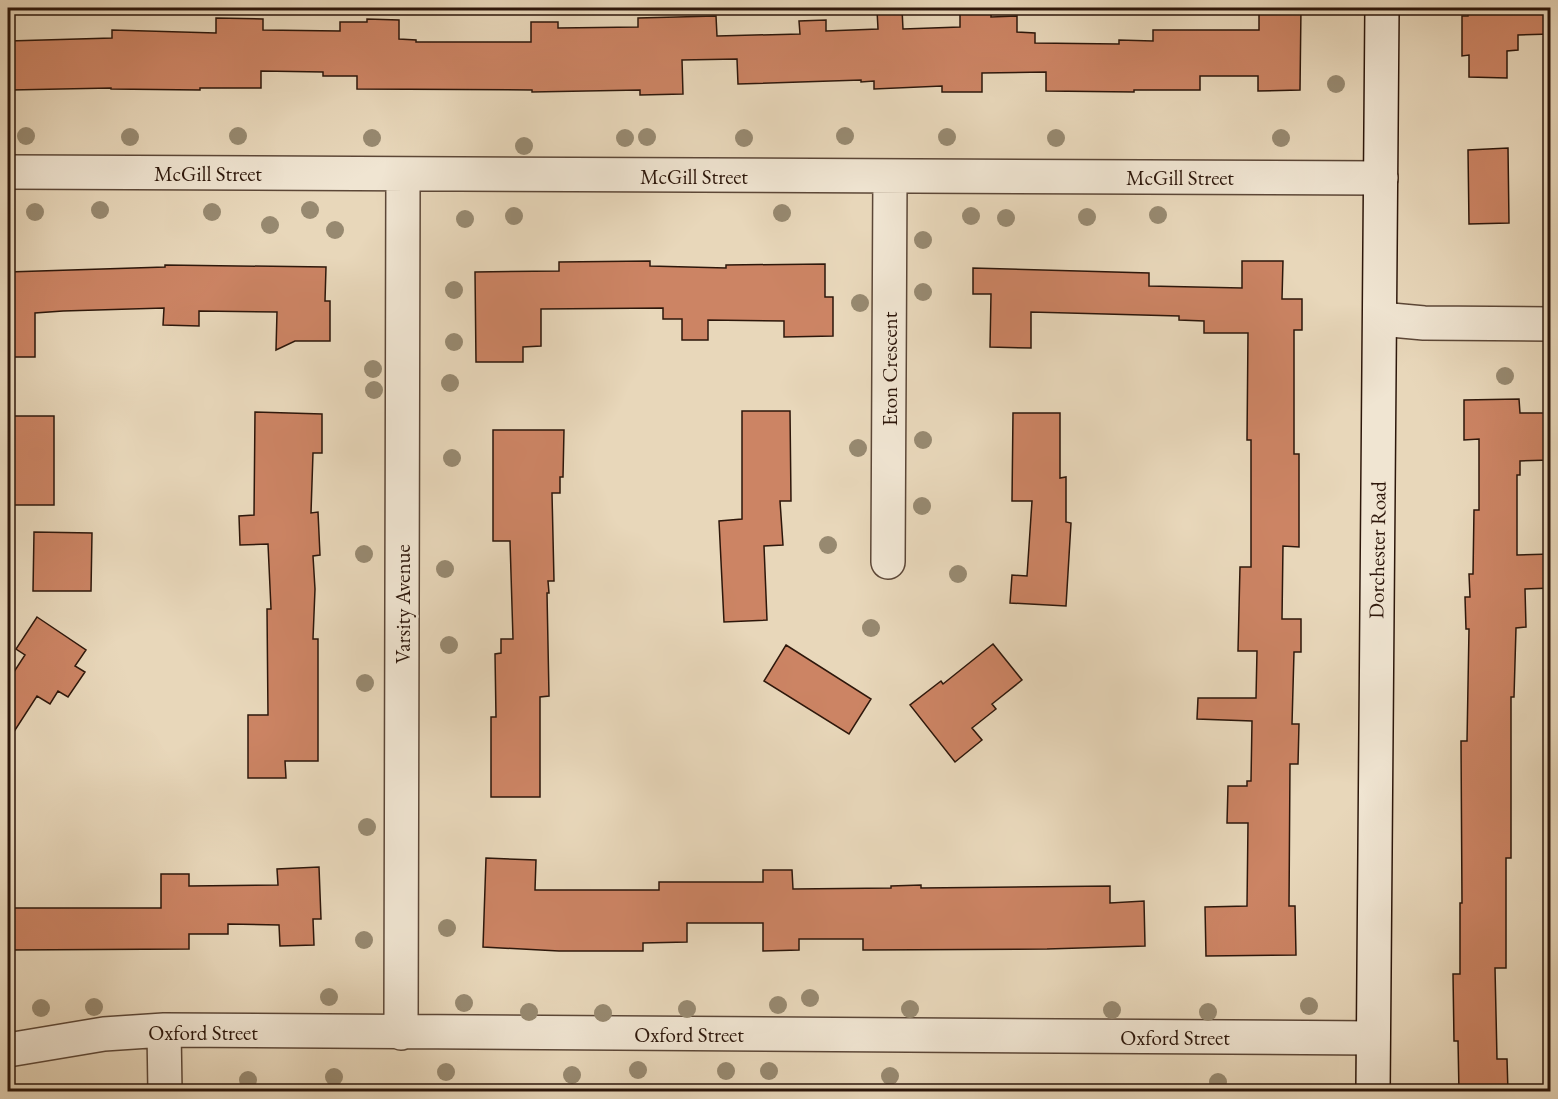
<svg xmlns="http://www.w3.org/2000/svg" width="1558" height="1099" font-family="'EB Garamond',serif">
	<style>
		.building { fill: #cc8464; stroke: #2d170b; stroke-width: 1.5 }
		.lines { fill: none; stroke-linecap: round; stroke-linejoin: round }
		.minor-casing { stroke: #5c4737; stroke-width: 36 }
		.secondary-casing { stroke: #2d170b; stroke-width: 36 }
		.minor { stroke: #f0e5d2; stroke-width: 33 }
		.secondary { stroke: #f0e5d2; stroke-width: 33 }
		.tree { fill: #978970 }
		.labels { text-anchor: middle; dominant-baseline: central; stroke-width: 5; stroke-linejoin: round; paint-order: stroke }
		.street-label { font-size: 21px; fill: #2d170b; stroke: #f0e5d2 }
	</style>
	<rect width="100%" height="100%" fill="#e8d7ba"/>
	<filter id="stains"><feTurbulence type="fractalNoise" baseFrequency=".00333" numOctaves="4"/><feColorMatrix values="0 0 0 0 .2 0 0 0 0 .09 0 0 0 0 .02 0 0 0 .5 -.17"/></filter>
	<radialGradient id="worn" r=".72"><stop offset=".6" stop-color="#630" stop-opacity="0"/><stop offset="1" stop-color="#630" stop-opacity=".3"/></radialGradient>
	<path class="building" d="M1259,8H1301L1300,90L1258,91V76H1200V90H1134V92L1046,91V72L982,73V92H942V86L874,89V81L861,82V80L738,84L737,59L682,60L683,94L640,95V90L532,92V90L357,89V76H323V72L261,71V88H200V90L111,89V88L11,90L9,41L112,38V30L216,33V18L263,19V30L340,31V22H367V19L399,20V39L416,40V42H531V22H558V28L638,27V18L716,16L717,36L800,34L799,21L826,20V31L878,29L877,10L902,9L903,29L960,27V10L991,9V17L1017,16V32L1035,33V43L1119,44V40L1153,41V30H1259Z
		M1468,8H1551V34L1518,35V50L1507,51V78L1469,77V55L1462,56V16H1468Z
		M1508,148L1509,223L1469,224L1468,150Z
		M650,261V266L726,268V265L825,264V297H833V336L784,337V321L708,320V340H682V319H663V308L541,309V346L523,347V362H476L475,272L559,271V262Z
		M1242,261H1283L1282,299H1302V330H1294V454H1299V547L1283,546L1282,619H1301V652H1294L1292,724H1299L1298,764H1290L1289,906H1295L1296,955L1206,956L1205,907L1247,906L1248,823H1227L1228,786H1247V781H1251L1252,721L1197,719L1198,698H1256L1257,651H1238L1240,567H1251V440H1247L1248,333H1204V321L1179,320V316L1031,312V348L990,347L991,294H973V268L1149,273V286L1242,288Z
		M165,265L326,267L325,301H330V341H295L276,350L277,312L199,311V326L163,325L164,308L63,311L35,313V357H8V272L165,267Z
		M1519,399L1520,413H1547L1548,417H1551V460L1520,461V475H1517V555L1551,554V588L1525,589L1526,627L1516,628L1514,697H1511V858H1506V968H1495L1497,1059H1507L1508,1092H1459L1458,1041H1454L1453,974H1460V903H1462L1461,741H1467L1469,629H1466L1465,597H1470L1469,574H1473L1474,510H1479V439L1464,440V400Z
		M742,411H790L791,501H780L783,545L764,546L767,620L724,622L719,521L742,519Z
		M255,412L322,414V453H313L311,513L318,512L320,555L313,556L315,589L313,639H318V761H285L286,778H248V715H268L267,609H271L268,544L240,545L239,516L254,515Z
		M1013,413H1060V478L1066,477V522L1071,523L1066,606L1010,603L1012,575L1027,576L1032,501H1012Z
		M8,416H54V505H8Z
		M493,430H564L563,477H560V493H552L554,581H548L549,593H547L549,696L540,697V797H491V717H496L495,654L501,653V639H513L510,541H493Z
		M34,532L92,533L91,591H33Z
		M37,617L86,650L75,666L85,672L68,697L58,691L50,704L37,696L8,741V681L25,655L16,649Z
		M993,644L1022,680L992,704L996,709L972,728L982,740L955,762L910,705L941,681L943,684Z
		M786,645L871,699L849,734L764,681Z
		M486,858L536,860L535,890H659V882H763V870H792L793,889L891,888V886L921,885V888L1110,886V903L1144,901L1145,946L1047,949L863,950V939H799V950L763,951V923H687V942L643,943V951H559L483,947Z
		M319,867L321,919H313L314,945L280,946L279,925L228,924V934H189V949L8,950V908H161V874H189V886L278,885L277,869Z"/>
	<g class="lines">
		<g class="minor-casing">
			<path id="minor" d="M8,172L1381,178
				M1380,319L1424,323L1550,324
				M888,562L890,177
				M164,1030L165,1092
				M401,1033L403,175
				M8,1050L104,1034L164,1030L1373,1038"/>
		</g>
		<g class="secondary-casing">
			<path id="secondary" d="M1373,1092L1382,8"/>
		</g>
		<use href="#minor" class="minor"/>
		<use href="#secondary" class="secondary"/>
	</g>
	<g class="tree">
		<circle cx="1336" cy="84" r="9"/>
		<circle cx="26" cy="136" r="9"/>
		<circle cx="238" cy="136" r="9"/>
		<circle cx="845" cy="136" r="9"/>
		<circle cx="130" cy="137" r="9"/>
		<circle cx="647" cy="137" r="9"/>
		<circle cx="947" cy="137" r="9"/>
		<circle cx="372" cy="138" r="9"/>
		<circle cx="625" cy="138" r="9"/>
		<circle cx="744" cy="138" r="9"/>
		<circle cx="1056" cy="138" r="9"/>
		<circle cx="1281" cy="138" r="9"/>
		<circle cx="524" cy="146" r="9"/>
		<circle cx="100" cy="210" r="9"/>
		<circle cx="310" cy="210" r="9"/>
		<circle cx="35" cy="212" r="9"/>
		<circle cx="212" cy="212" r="9"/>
		<circle cx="782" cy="213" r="9"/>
		<circle cx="1158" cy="215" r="9"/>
		<circle cx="514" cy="216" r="9"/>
		<circle cx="971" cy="216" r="9"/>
		<circle cx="1087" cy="217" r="9"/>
		<circle cx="1006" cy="218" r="9"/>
		<circle cx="465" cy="219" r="9"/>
		<circle cx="270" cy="225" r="9"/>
		<circle cx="335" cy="230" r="9"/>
		<circle cx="923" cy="240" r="9"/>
		<circle cx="454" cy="290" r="9"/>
		<circle cx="923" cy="292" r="9"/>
		<circle cx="860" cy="303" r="9"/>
		<circle cx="454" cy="342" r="9"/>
		<circle cx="373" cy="369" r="9"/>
		<circle cx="1505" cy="376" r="9"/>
		<circle cx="450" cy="383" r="9"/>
		<circle cx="374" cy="390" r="9"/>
		<circle cx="923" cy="440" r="9"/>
		<circle cx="858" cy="448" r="9"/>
		<circle cx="452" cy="458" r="9"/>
		<circle cx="922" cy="506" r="9"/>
		<circle cx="828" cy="545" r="9"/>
		<circle cx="364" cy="554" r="9"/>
		<circle cx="445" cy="569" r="9"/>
		<circle cx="958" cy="574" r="9"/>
		<circle cx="871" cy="628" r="9"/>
		<circle cx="449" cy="645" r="9"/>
		<circle cx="365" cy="683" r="9"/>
		<circle cx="367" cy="827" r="9"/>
		<circle cx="447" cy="928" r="9"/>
		<circle cx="364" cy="940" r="9"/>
		<circle cx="329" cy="997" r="9"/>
		<circle cx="810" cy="998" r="9"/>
		<circle cx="464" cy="1003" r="9"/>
		<circle cx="778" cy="1005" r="9"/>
		<circle cx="1309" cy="1006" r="9"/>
		<circle cx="94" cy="1007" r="9"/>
		<circle cx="41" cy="1008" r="9"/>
		<circle cx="687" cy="1009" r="9"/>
		<circle cx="910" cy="1009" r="9"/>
		<circle cx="1112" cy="1010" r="9"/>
		<circle cx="529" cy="1012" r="9"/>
		<circle cx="1208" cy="1012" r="9"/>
		<circle cx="603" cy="1013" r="9"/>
		<circle cx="638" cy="1070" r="9"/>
		<circle cx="726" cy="1071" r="9"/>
		<circle cx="769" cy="1071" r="9"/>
		<circle cx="446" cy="1072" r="9"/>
		<circle cx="572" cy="1075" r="9"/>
		<circle cx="890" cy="1076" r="9"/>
		<circle cx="334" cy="1077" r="9"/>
		<circle cx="248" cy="1080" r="9"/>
		<circle cx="1218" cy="1082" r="9"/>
	</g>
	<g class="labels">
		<g class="street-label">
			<text x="208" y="173">McGill Street</text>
			<text x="694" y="176">McGill Street</text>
			<text x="1180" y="177">McGill Street</text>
			<text transform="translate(889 369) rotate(-90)">Eton Crescent</text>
			<text transform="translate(1377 550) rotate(-89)">Dorchester Road</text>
			<text transform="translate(402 604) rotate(-90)">Varsity Avenue</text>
			<text x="203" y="1032">Oxford Street</text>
			<text x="689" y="1034">Oxford Street</text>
			<text x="1175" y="1037">Oxford Street</text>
		</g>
	</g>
	<rect width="1558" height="1099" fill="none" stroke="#e8d7ba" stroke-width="30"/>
	<rect x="9" y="9" width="1540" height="1081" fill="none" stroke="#2d170b" stroke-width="3"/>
	<rect x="15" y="15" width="1528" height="1069" fill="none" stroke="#2d170b" stroke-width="1.5"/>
	<rect width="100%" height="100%" filter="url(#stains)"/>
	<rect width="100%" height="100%" fill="url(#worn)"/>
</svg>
